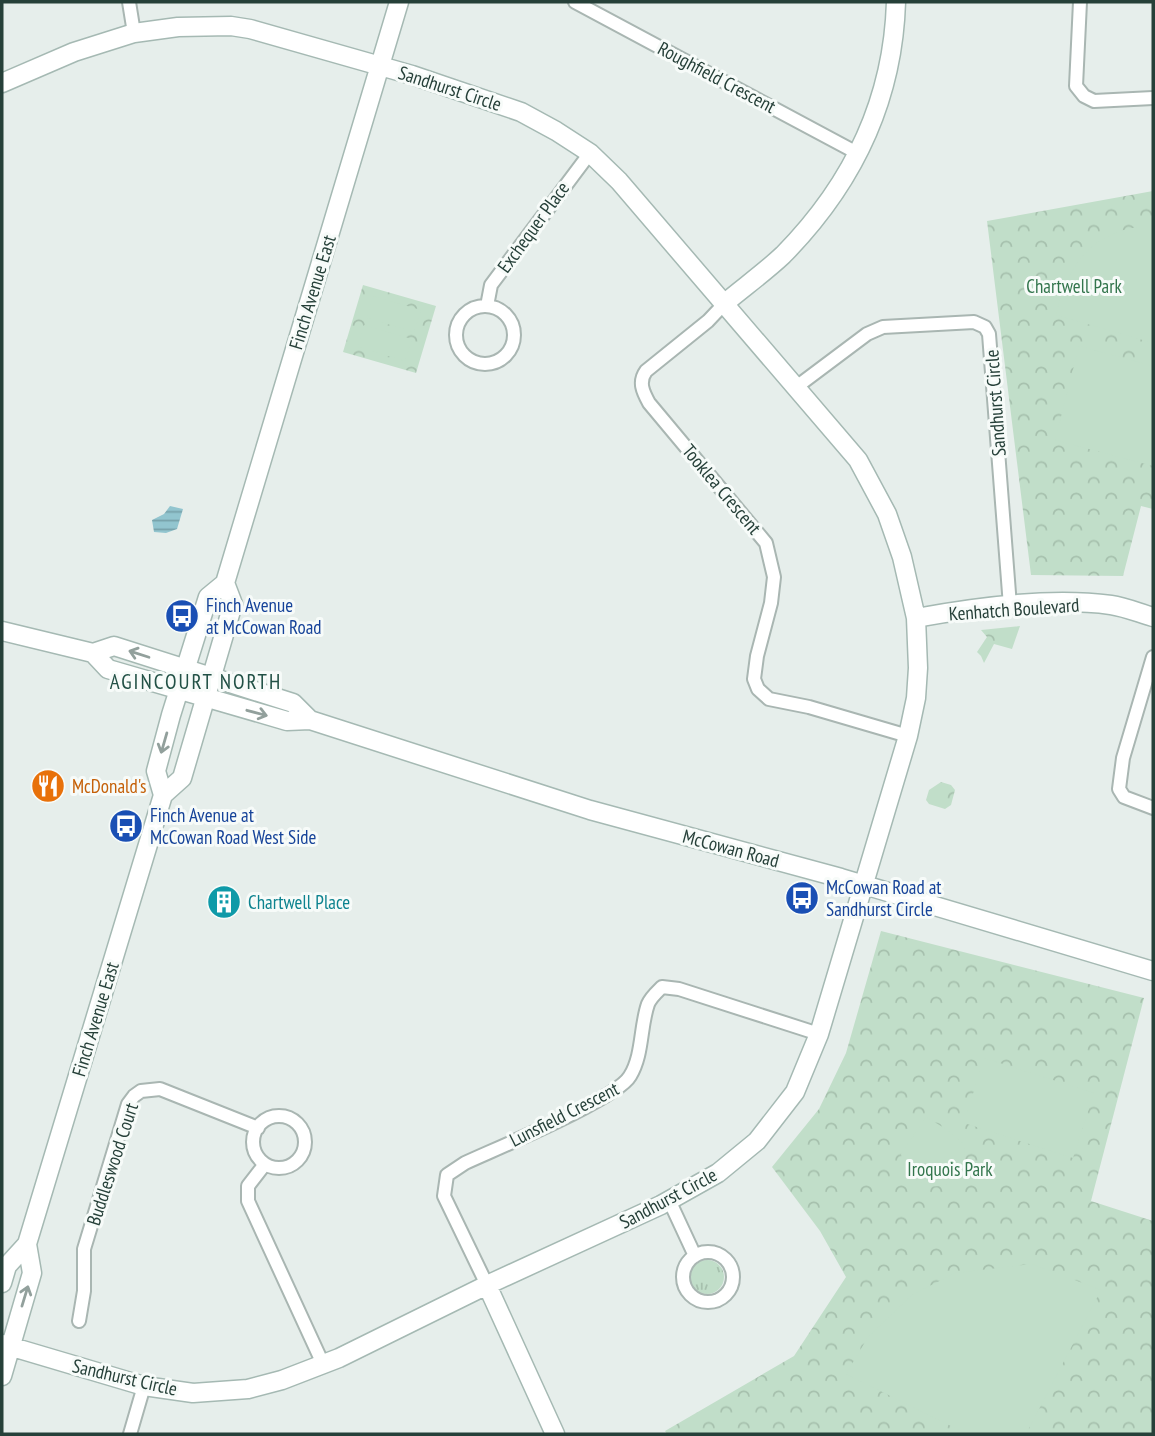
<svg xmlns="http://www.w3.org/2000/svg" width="1155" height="1436" font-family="'PT Sans Narrow',sans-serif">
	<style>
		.grass { fill: url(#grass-tufts) }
		.park { fill: url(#park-crowns) }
		.pitch { fill: #c1dec9 }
		.water { fill: url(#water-rules) }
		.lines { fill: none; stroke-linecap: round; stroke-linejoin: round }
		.street-casing { stroke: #a9b6b2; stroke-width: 16 }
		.secondary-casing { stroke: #a5b9b3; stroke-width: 21 }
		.street { stroke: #fff; stroke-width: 12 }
		.secondary { stroke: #fff; stroke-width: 18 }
		.oneway { stroke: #92a09c }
		.labels { text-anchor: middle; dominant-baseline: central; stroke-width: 6; stroke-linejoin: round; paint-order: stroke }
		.street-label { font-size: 19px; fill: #264039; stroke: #f7fbf9 }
		.park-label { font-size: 19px; fill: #32754c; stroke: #f7fbf9 }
		.transit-label { font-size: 19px; fill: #164399; stroke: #f7fbf9; text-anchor: start }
		.food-label { font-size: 19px; fill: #c56008; stroke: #f7fbf9; text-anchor: start }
		.culture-label { font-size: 19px; fill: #0d838f; stroke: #f7fbf9; text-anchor: start }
		.neighbourhood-label { font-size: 21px; letter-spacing: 2px; fill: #225146; stroke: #f7fbf9 }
	</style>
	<defs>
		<pattern id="grass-tufts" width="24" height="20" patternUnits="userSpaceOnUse" patternTransform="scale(1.75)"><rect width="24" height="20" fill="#c1dec9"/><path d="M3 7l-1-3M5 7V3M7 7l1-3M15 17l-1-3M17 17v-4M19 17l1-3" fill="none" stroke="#a6c0ad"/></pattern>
		<pattern id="park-crowns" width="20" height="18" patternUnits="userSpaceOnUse" patternTransform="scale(1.75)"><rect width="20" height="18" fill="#c1dec9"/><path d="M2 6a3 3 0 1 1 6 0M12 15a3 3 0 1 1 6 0" fill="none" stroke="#a6c0ad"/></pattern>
		<pattern id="water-rules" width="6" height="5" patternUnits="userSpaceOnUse" patternTransform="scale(1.75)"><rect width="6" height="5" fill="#92c5cf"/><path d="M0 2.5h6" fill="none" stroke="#77a1a9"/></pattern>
	</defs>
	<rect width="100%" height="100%" fill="#e6eeeb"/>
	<path class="grass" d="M690 1277a17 17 0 1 1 34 0a17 17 0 1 1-34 0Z"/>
	<path class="park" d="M1153,191V509L1141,506L1123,576L1031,575L987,221Z
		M363,285L436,306L416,373L343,352Z
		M1020,626L1012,649L994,644L984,663L981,656L977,652L987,637L981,630Z
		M941,782L951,785L955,790L951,805L945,809L929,804L926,800L929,790Z
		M881,931L1144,998L1091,1201L1153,1221V1434H667L665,1431L794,1356L846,1277L820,1231L772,1167L819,1109L846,1053Z"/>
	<path class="pitch" d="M1138,227H1153V343L1056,315C1066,269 1089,234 1138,227Z
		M373,296L421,310L414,332L367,318Z
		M364,325L412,339L405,361L358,347Z
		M1079,346L1153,366V466L1055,440Z
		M984,1058L1094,1093L1073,1158L964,1123Z
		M926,1117L946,1129L965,1145C964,1152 966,1161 963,1167C950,1199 906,1189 901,1154Z
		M1032,1264L1101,1290L1026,1434H967L846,1374L868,1337L912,1295L955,1273Z"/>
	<path class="water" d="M170,506L183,509L177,529L166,533L154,532L152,520L164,514Z"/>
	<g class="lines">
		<g class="street-casing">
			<path id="street" d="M129,2L134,33
				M575,2L859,154
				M1080,2L1076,86L1084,96L1094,101L1153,98
				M725,303L708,321L646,371C638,382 643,392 649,403L766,543L774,577L771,603L757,656L754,679L758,689L769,699L809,707L908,736
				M456 335a29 29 0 1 1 58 0a29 29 0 1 1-58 0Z
				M487,306L491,285L590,153
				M795,388L867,334L883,327L974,322L985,327L989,334L1010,606
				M1153,657L1123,758L1119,789L1124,797L1153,808
				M253 1142a26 26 0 1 1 52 0a26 26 0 1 1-52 0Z
				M265,1164L248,1186V1201L323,1364
				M669,1200L695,1256
				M683 1277a25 25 0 1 1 50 0a25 25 0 1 1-50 0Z
				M487,1285L444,1196L447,1175L465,1163C495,1149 617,1099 630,1076C643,1055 640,1027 648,1004C651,997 657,992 662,987L679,989L819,1034
				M79,1321L84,1291V1249L128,1104L134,1096L141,1091L160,1089L258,1128
				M130,1434L144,1386"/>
		</g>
		<g class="secondary-casing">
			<path id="secondary" d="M2,83L74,52L134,33L178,27L231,26L250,29L412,75L521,112L556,131L590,153L619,181L858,460L887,514L902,557L916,618L918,668L916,698L908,736L819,1034L795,1092L757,1141L718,1173L661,1205L487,1285L339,1358L282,1380L248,1389L193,1393L144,1386L2,1344
				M725,303C744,287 765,272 783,255C852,185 893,101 896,2
				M916,618C975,607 1052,597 1111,605C1125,607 1139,613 1153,617
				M2,631L93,653L114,646L293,703L310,720
				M93,653L108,669L287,721L310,720L590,810L841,878L1153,971
				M163,795L156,771L171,715L208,597L225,583L399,2
				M2,1283L7,1266L27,1244L163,795L182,778L233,604L225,583
				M487,1285L555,1434
				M2,1376L32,1273L27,1244"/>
		</g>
		<use href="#street" class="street"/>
		<use href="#secondary" class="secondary"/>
	</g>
	<defs><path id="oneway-shaft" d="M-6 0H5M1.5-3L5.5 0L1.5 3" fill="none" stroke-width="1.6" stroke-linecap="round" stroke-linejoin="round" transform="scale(1.75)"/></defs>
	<g class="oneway">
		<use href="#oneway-shaft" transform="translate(139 654) rotate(-162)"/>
		<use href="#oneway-shaft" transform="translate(257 713) rotate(15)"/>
		<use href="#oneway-shaft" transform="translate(164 743) rotate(106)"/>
		<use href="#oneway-shaft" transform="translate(25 1296) rotate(-73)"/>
	</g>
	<defs>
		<g id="bus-disc" transform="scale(1.75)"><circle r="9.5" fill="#1a4fb4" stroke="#f7fbf9"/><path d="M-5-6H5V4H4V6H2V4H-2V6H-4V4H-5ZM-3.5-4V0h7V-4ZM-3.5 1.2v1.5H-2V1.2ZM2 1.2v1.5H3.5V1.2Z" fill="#fff"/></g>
		<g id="restaurant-disc" transform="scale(1.75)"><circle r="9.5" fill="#e8710a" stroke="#f7fbf9"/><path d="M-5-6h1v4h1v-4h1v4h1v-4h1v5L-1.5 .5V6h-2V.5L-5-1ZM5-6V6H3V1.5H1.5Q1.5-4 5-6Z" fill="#fff"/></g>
		<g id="building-disc" transform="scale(1.75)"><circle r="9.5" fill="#0f9aa8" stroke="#f7fbf9"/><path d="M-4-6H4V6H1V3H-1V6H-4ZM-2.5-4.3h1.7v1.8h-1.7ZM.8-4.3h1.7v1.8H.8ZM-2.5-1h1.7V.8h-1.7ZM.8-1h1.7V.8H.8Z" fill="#fff"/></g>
	</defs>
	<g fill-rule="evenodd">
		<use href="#bus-disc" x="182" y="616"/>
		<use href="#restaurant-disc" x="48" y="786"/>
		<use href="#bus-disc" x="126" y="826"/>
		<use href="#bus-disc" x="802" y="898"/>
		<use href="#building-disc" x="224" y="902"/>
	</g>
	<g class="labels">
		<g class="street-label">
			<text transform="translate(717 77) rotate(28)">Roughfield Crescent</text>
			<text transform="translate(450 88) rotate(18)">Sandhurst Circle</text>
			<text transform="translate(533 227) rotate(-54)">Exchequer Place</text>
			<text transform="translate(312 292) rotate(-73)">Finch Avenue East</text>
			<text transform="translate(995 403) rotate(-94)">Sandhurst Circle</text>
			<text transform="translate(722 489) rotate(50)">Tooklea Crescent</text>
			<text transform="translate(1014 609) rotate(-4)">Kenhatch Boulevard</text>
			<text transform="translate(731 848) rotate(15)">McCowan Road</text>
			<text transform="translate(95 1019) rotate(-73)">Finch Avenue East</text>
			<text transform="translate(564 1114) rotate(-27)">Lunsfield Crescent</text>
			<text transform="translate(112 1164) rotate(-72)">Buddleswood Court</text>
			<text transform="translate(668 1198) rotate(-28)">Sandhurst Circle</text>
			<text transform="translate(125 1377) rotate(13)">Sandhurst Circle</text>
		</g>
		<g class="park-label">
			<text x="1074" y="286">Chartwell Park</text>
			<text x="950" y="1169">Iroquois Park</text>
		</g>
		<g class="transit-label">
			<text x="206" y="605">Finch Avenue<tspan x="206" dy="22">at McCowan Road</tspan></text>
			<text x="150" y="815">Finch Avenue at<tspan x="150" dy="22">McCowan Road West Side</tspan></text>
			<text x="826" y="887">McCowan Road at<tspan x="826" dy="22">Sandhurst Circle</tspan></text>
		</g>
		<g class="food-label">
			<text x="72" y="786">McDonald's</text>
		</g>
		<g class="culture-label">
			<text x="248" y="902">Chartwell Place</text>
		</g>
		<g class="neighbourhood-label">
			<text x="196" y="681">AGINCOURT NORTH</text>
		</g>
	</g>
	<rect width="1155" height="1436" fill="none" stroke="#264039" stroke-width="7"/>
</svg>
